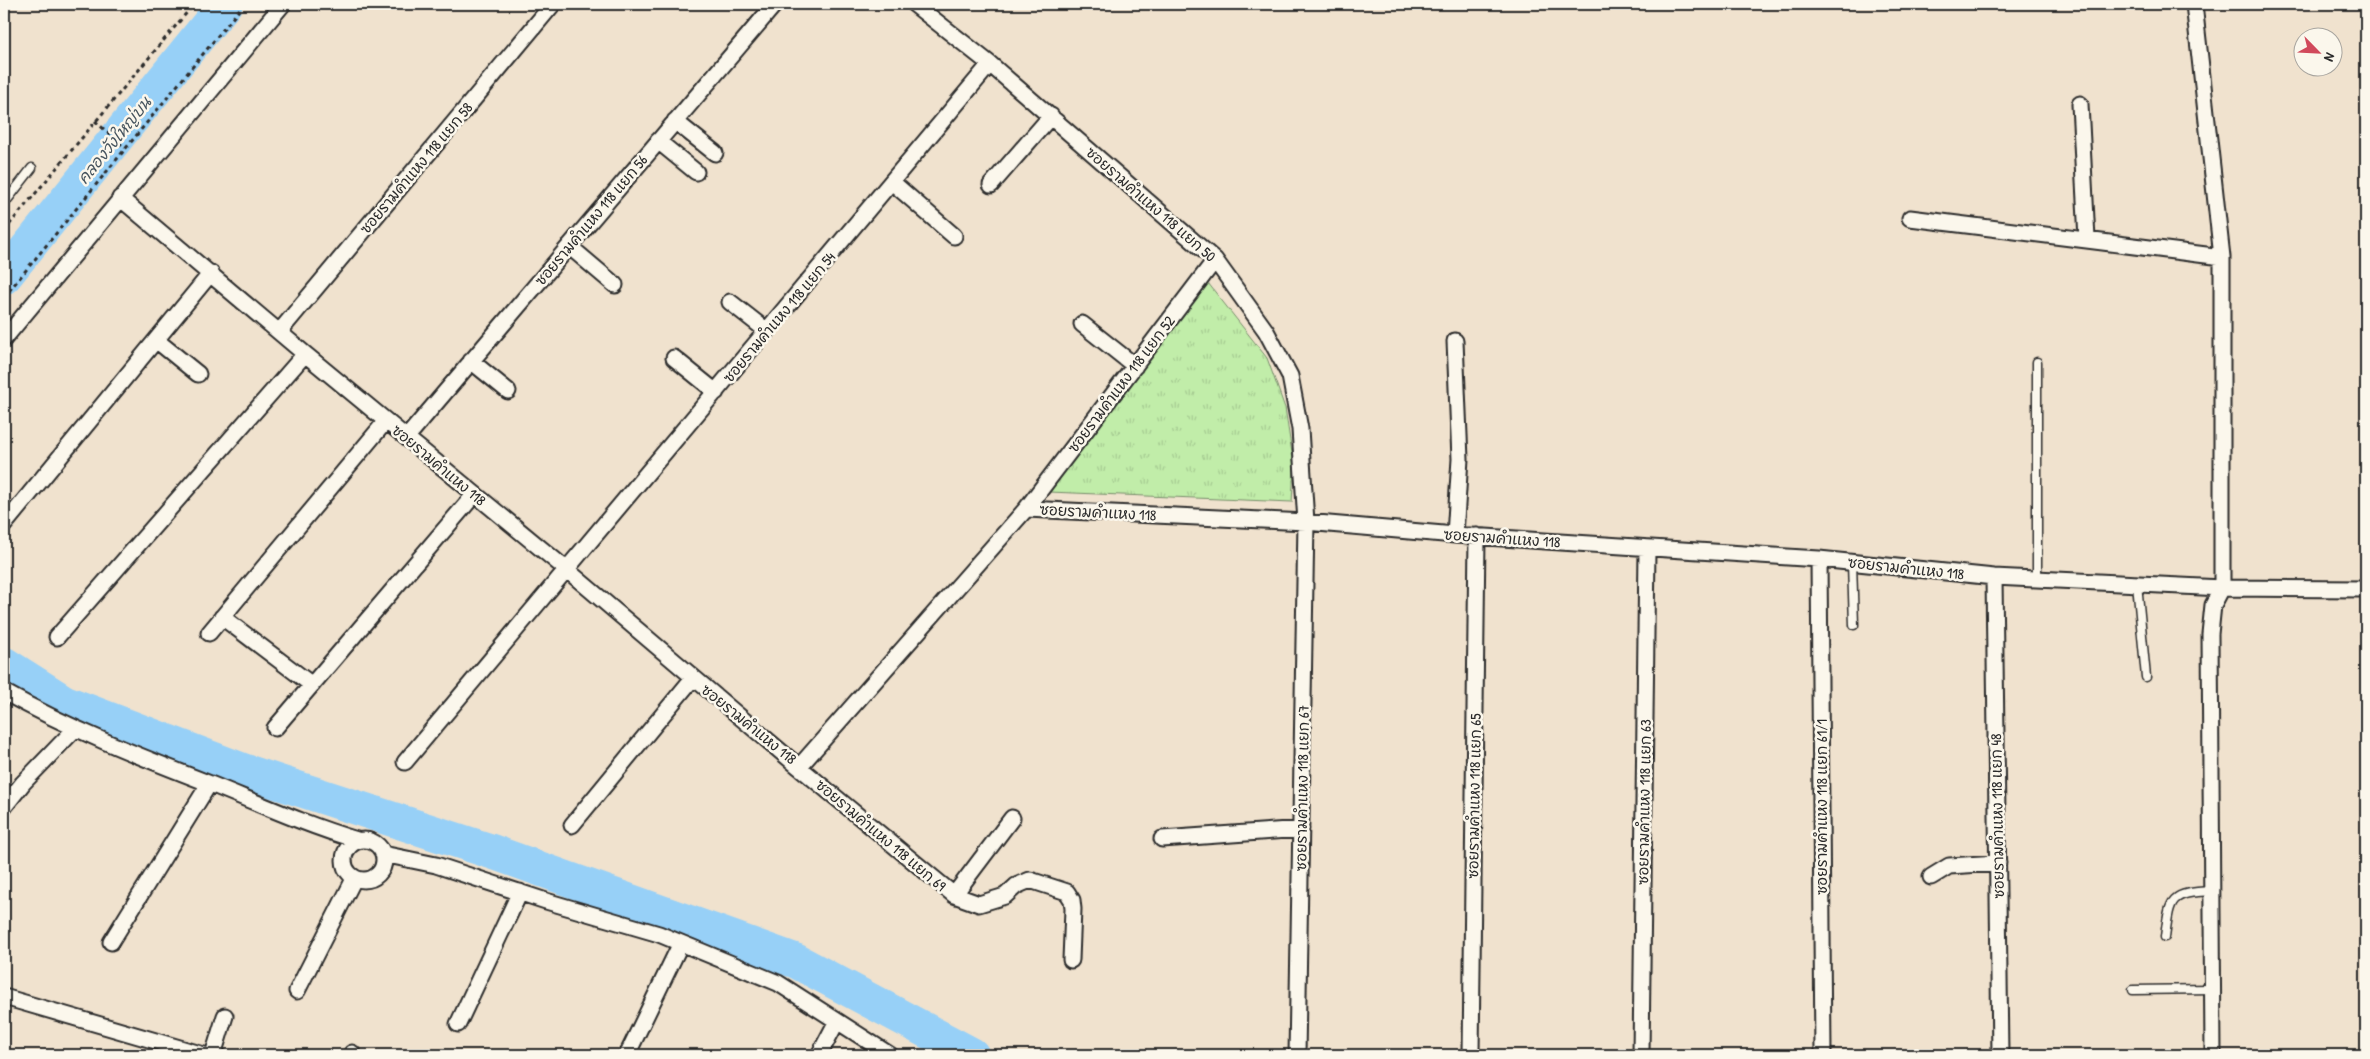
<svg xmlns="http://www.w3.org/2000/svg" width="2370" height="1059" font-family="'Patrick Hand','Playpen Sans Thai',sans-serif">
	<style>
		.park { fill: url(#park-tufts); stroke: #768c6a }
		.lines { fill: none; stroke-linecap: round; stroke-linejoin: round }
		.river { stroke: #97d0f7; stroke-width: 35 }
		.service-casing { stroke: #2b2b2b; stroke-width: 11 }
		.minor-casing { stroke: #2b2b2b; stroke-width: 19 }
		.path { stroke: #2b2b2b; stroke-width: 3; stroke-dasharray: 4 4; stroke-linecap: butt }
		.service { stroke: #fbf7ec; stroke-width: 8 }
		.minor { stroke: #fbf7ec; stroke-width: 15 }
		.labels { text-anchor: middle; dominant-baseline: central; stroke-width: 5; stroke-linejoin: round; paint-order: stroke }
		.street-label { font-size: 15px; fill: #2b2b2b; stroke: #fbf7ec }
		.water-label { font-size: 16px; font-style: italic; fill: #46545e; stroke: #fbf7ec }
	</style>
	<defs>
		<pattern id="park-tufts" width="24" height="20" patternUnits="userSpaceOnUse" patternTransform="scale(1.25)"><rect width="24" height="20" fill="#c1eda9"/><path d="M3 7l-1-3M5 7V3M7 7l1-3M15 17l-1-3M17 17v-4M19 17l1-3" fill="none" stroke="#a6cb92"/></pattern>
	</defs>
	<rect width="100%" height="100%" fill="#f0e2ce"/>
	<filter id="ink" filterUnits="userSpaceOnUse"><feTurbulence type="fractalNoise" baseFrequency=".02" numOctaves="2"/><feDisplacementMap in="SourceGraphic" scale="10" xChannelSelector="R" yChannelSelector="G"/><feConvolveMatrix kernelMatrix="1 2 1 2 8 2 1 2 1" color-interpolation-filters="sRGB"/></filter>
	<g filter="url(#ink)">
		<path class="park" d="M1208,283L1267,358L1285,408L1294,466L1292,502L1049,492Z"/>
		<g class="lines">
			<path class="river" d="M4,277L225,4
				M4,664L64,702L247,772L493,852L796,961L972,1055"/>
			<g class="service-casing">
				<path id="service" d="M4,204L32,168
					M2037,362V579
					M1852,563L1854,625
					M2137,584L2146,677
					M2165,937C2170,897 2170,893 2212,891
					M2133,990L2213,989"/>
			</g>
			<g class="minor-casing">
				<path id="minor" d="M914,4L990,64L1215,260L1266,331L1290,376L1300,429L1306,522L1297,1055
					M2194,4L2222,257V588L2213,605L2210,634L2213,1055
					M2080,104L2087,239
					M675,121L715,153
					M658,141L696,172
					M892,182L954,236
					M991,185L1051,116
					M120,198L305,354L567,570L799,767L1026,509L1306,522L1455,535L1819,559L1994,577L2222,588L2366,589
					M1910,218L2222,257
					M569,246L615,285
					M730,302L767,331
					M1082,324L1135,366
					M280,331L553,4
					M4,339L283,4
					M156,340L198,374
					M674,358L716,392
					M471,361L508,391
					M407,437L775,4
					M1026,509L1215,260
					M4,525L211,273
					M1455,535L1460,459L1455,341
					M1819,559L1823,1055
					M1994,577L2000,1055
					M222,617L312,685
					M209,633L386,421
					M57,637L305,354
					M4,692C70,729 138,756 208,783C258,803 306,825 357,840
					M275,728L474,495
					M405,762L990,64
					M799,767L954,895L979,904L1005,896L1016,886L1030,880L1067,892L1072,900L1073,909L1071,960
					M4,807L23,783L75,729
					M572,825L693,678
					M1162,839L1301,829
					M344 860a20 20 0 1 1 40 0a20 20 0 1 1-40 0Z
					M383,854L436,865L546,901L659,934L778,983L890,1055
					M1931,877L1949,866L1998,863
					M954,895L1012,818
					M111,942L209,784
					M297,991L354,879
					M4,997L204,1055
					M458,1024L520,892
					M213,1055L225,1016
					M352,1055V1053
					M627,1055L681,943
					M819,1055L837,1021
					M1471,1055L1477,536
					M1641,1055L1647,549"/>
			</g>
			<path class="path" d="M95,121L125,148
				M4,231L194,4
				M4,297L244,4"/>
			<use href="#service" class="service"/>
			<use href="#minor" class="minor"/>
		</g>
	</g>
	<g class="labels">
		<g class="street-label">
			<text transform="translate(416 168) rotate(-50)">ซอยรามคำแหง 118 แยก 58</text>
			<text transform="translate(1151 204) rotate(41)">ซอยรามคำแหง 118 แยก 50</text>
			<text transform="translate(591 220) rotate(-50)">ซอยรามคำแหง 118 แยก 56</text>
			<text transform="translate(779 317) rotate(-50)">ซอยรามคำแหง 118 แยก 54</text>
			<text transform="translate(1121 384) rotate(-53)">ซอยรามคำแหง 118 แยก 52</text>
			<text transform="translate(439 465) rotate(40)">ซอยรามคำแหง 118</text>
			<text transform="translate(1098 512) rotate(3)">ซอยรามคำแหง 118</text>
			<text transform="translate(1502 538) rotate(4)">ซอยรามคำแหง 118</text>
			<text transform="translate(1906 568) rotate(6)">ซอยรามคำแหง 118</text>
			<text transform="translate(749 724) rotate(39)">ซอยรามคำแหง 118</text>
			<text transform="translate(1302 788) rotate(-89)">ซอยรามคำแหง 118 แยก 67</text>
			<text transform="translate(1474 796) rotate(-89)">ซอยรามคำแหง 118 แยก 65</text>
			<text transform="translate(1644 802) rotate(-89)">ซอยรามคำแหง 118 แยก 63</text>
			<text transform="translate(1821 807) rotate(-90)">ซอยรามคำแหง 118 แยก 61/1</text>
			<text transform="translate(1997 816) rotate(-91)">ซอยรามคำแหง 118 แยก 48</text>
			<text transform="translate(881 835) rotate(40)">ซอยรามคำแหง 118 แยก 69</text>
		</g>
		<g class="water-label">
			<text transform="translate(114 140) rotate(-51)">คลองวังใหญ่บน</text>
		</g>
	</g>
	<rect width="2370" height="1059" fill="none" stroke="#fbf7ec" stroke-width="20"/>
	<rect x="10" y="10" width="2350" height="1039" fill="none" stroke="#2b2b2b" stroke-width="2" filter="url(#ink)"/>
	<g transform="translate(2318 52) rotate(114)"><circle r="24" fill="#fbf7ec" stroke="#a8a59f"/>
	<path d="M0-4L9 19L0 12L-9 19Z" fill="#d1495b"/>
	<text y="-8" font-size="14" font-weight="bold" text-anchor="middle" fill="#2b2b2b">N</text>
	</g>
</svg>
